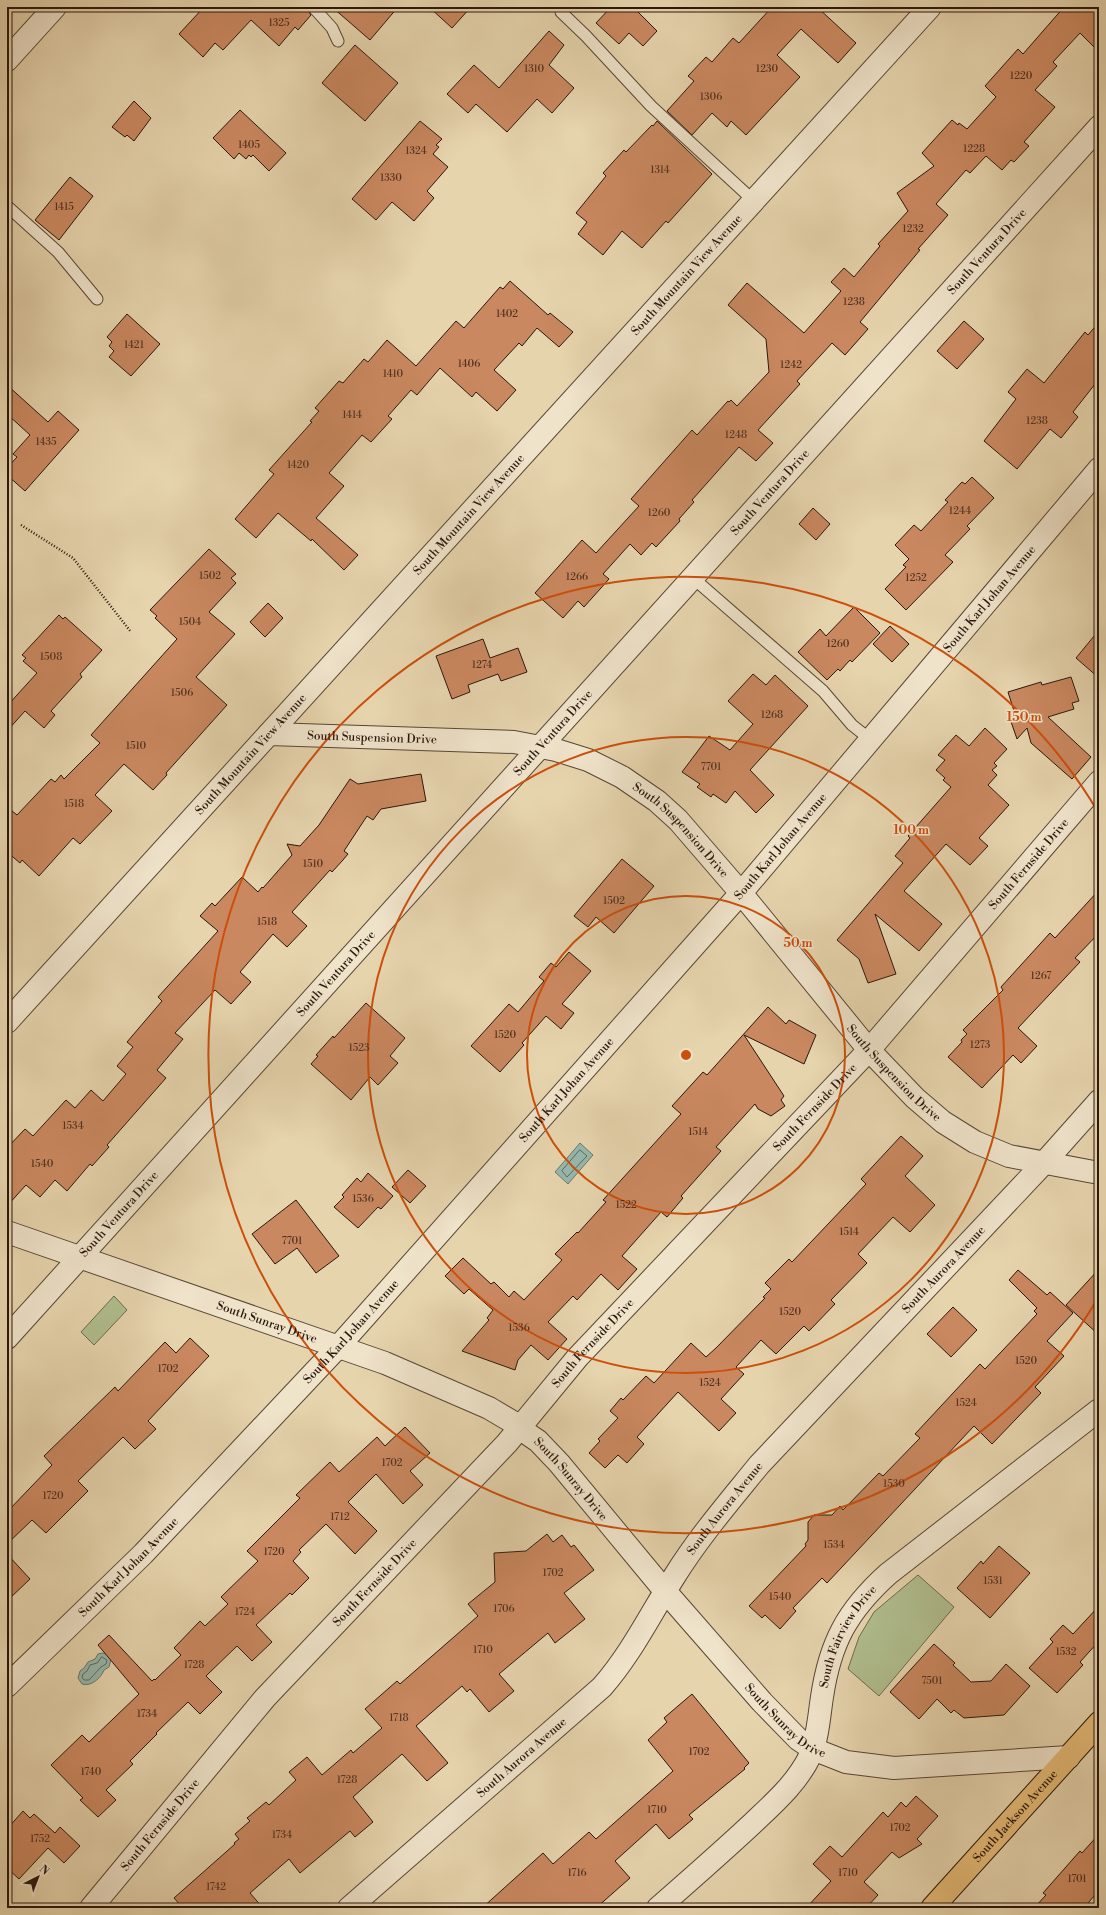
<svg xmlns="http://www.w3.org/2000/svg" width="1106" height="1915" font-family="'Libre Bodoni',serif">
	<style>
		.green { fill: #b0be8e; stroke: #6d6a4e }
		.water { fill: #96b8ac; stroke: #6b786c }
		.lines { fill: none; stroke-linecap: round; stroke-linejoin: round }
		.shore { stroke: #60685c; stroke-width: 1 }
		.building { fill: #ca8860; stroke: #2a170d }
		.service-casing { stroke: #594635; stroke-width: 13 }
		.minor-casing { stroke: #594635; stroke-width: 24 }
		.primary-casing { stroke: #2a170d; stroke-width: 24 }
		.path { stroke: #2a170d; stroke-width: 2.5; stroke-dasharray: 1 2; stroke-linecap: butt }
		.service { stroke: #efe3ca; stroke-width: 11 }
		.minor { stroke: #efe3ca; stroke-width: 22 }
		.primary { stroke: #e3ba76; stroke-width: 22 }
		.ring { fill: none; stroke: #cc4f0c; stroke-width: 2 }
		.labels { text-anchor: middle; dominant-baseline: central; stroke-width: 3; stroke-linejoin: round; paint-order: stroke }
		.number-label { font-size: 10px; fill: #523322 }
		.street-label { font-size: 12px; fill: #2a170d; stroke: #efe3ca }
		.centre { fill: #cc4f0c; stroke: #efe3ca; stroke-width: 2 }
		.ring-label { font-size: 12px; text-anchor: middle; font-weight: bold; fill: #cc4f0c; stroke: #efe3ca; stroke-width: 3; stroke-linejoin: round; paint-order: stroke }
	</style>
	<rect width="100%" height="100%" fill="#e6d4ad"/>
	<filter id="stains"><feTurbulence type="fractalNoise" baseFrequency=".005" numOctaves="4"/><feColorMatrix values="0 0 0 0 .2 0 0 0 0 .09 0 0 0 0 .02 0 0 0 .5 -.17"/></filter>
	<radialGradient id="worn" r=".72"><stop offset=".6" stop-color="#630" stop-opacity="0"/><stop offset="1" stop-color="#630" stop-opacity=".3"/></radialGradient>
	<path class="green" d="M114,1296L127,1310L94,1345L81,1332Z
		M918,1575L954,1607L879,1696L848,1669L859,1637L874,1612Z"/>
	<path class="water" d="M580,1143L593,1155L568,1184L555,1172Z
		M102,1653L107,1654L111,1659L109,1667L104,1670C101,1678 91,1687 82,1684L78,1678L80,1671L84,1668L88,1662L95,1659L98,1654Z"/>
	<g class="lines">
		<path class="shore" d="M580,1150L587,1156L567,1177L562,1171Z
			M102,1657L107,1660L106,1664L101,1667L89,1680H84L82,1677L83,1674L87,1671L90,1665L97,1663Z"/>
	</g>
	<path class="building" d="M204,7H306L311,15L298,30L295,27L279,46L251,20L223,50L215,43L203,57L179,34Z
		M332,7H398L370,40Z
		M429,7H471L452,28Z
		M611,7H633L657,31L643,46L629,33L619,44L596,23Z
		M772,7H817L856,43L838,63L801,29L777,55L800,77L746,135L731,121L727,127L712,113L692,135L667,111L694,81L688,76L706,57L712,62L733,38L739,43Z
		M1064,7H1099V52L1080,33L1053,62L1057,66L1035,90L1055,107L1024,142L1029,146L1014,162L1011,160L1002,170L986,156L970,173L966,170L936,204L948,215L918,249L920,250L860,322L868,329L845,355L832,343L797,381L800,384L758,430L773,443L756,461L739,447L692,500L694,502L679,519L680,521L656,547L652,543L641,555L630,544L603,574L609,579L584,607L578,601L563,618L535,593L582,540L596,553L639,506L631,499L692,430L697,435L728,401L729,402L731,400L737,406L769,372L766,339L728,305L747,283L804,333L841,291L831,282L844,268L854,277L880,246L878,244L908,211L897,193L934,166L922,153L952,120L958,125L959,123L967,129L996,97L985,86L1018,49L1023,54Z
		M549,31L564,45L549,65L574,88L552,113L537,99L507,132L476,104L468,113L447,94L474,65L499,88Z
		M355,45L398,83L365,121L322,83Z
		M134,101L151,118L134,141L127,135L125,137L112,127Z
		M240,110L286,153L269,171L253,155L251,157L249,155L246,159L239,153L234,159L213,138Z
		M420,121L442,139L436,145L439,147L433,154L448,167L427,191L434,198L414,221L392,202L376,220L352,199Z
		M657,121L712,174L668,223L666,221L642,248L622,231L603,255L578,234L587,222L576,213L606,176L603,173L624,150L626,152L652,125L653,126Z
		M70,177L93,196L59,240L35,220Z
		M510,281L548,315L550,313L573,332L559,347L537,328L522,346L519,343L494,370L516,390L497,411L476,392L472,397L440,368L417,395L411,390L388,416L392,419L371,442L362,435L329,473L344,486L316,518L358,555L344,570L312,539L311,541L278,513L256,538L235,519L274,474L269,470L312,422L310,421L319,411L315,408L339,381L343,383L364,359L368,362L387,340L416,366L456,321L464,328L500,287L503,289Z
		M127,314L160,344L131,376L109,357L114,351L109,346L112,342L107,337Z
		M964,321L984,339L957,369L937,351Z
		M1099,322V379L1073,412L1078,417L1061,438L1050,429L1017,469L984,441L1016,399L1008,392L1027,369L1044,383L1085,332L1088,335Z
		M7,385L48,422L58,411L79,430L25,491L7,475V468L17,457L13,454L30,435L7,414Z
		M972,477L994,498L967,526L970,529L945,555L953,562L906,610L885,589L906,567L903,565L909,559L895,545L914,525L921,531L948,502L945,500L962,482L965,484Z
		M813,508L830,524L816,540L799,524Z
		M209,549L236,574L231,578L236,583L209,612L235,634L196,677L227,705L166,773L167,775L153,790L124,764L95,795L112,811L80,844L73,838L39,876L22,860L20,863L7,852V807L17,815L51,779L55,782L61,775L64,779L100,743L91,735L177,639L155,618L157,616L150,610Z
		M268,603L283,618L265,637L250,622Z
		M854,607L880,633L852,662L850,660L840,671L838,669L827,680L798,652L820,629L826,636Z
		M59,615L63,619L65,617L102,650L80,674L82,677L51,711L55,715L44,728L25,711L7,731V706L37,673L23,661L26,658L22,655Z
		M890,626L909,644L892,662L873,644Z
		M1099,630V678L1076,658Z
		M483,639L490,658L518,648L527,672L501,681L498,674L468,685L470,692L452,699L436,656Z
		M753,674L766,685L775,675L808,706L750,770L774,795L756,813L735,791L726,803L713,794L711,797L697,787L700,784L682,772L709,736L730,750L753,724L728,701Z
		M1071,677L1079,701L1072,703L1074,709L1048,717L1091,757L1072,779L1031,743L1027,728L1017,739L1009,716H1011L1010,712L1014,711L1008,692L1041,682L1042,685Z
		M985,728L1007,749L994,763L997,766L992,770L997,775L988,785L1009,805L979,838L988,846L970,865L946,844L904,891L942,924L919,951L875,914L896,974L868,983L859,959L837,940L903,863L895,856L910,838L908,836L951,787L943,780L945,778L936,770L945,760L938,755L956,735L969,746Z
		M421,774L426,801L381,809L373,820L367,816L344,851L348,854L343,860L332,872L330,870L292,912L307,926L287,947L273,934L240,972L251,982L231,1004L215,990L175,1033L183,1039L157,1070L166,1078L107,1145L109,1147L92,1166L90,1164L67,1191L55,1180L40,1197L26,1185L7,1206V1148L25,1129L33,1136L66,1100L75,1108L91,1090L103,1101L126,1074L117,1066L133,1047L127,1042L162,1001L158,997L218,931L200,916L212,903L215,906L242,877L258,892L262,887L263,888L292,855L287,844L300,846L319,825L350,779L358,784Z
		M622,859L654,886L614,933L596,917L588,927L574,916Z
		M1099,890V933L1075,958L1080,962L1018,1028L1037,1046L1021,1063L1013,1055L982,1088L948,1057L962,1042L961,1040L967,1034L963,1030L1003,990L1001,987L1050,933L1055,938Z
		M569,952L591,971L562,1004L574,1013L561,1029L546,1016L522,1043L524,1045L500,1072L471,1046L509,1004L518,1012L544,981L539,977L551,963L556,967Z
		M366,1003L405,1038L390,1056L398,1063L378,1085L370,1077L351,1100L311,1064L318,1056L316,1055L333,1036L334,1038Z
		M768,1007L786,1024L789,1020L816,1035L804,1064L744,1035L784,1096L781,1100L785,1106L771,1116L758,1109L755,1104L716,1147L721,1151L681,1196L683,1198L667,1217L661,1212L622,1256L637,1269L618,1290L601,1274L577,1300L573,1296L548,1322L567,1339L548,1360L531,1345L518,1360L515,1370L462,1351L489,1320L487,1318L493,1310L469,1289L464,1294L445,1276L463,1258L491,1284L494,1282L509,1297L514,1291L524,1300L562,1260L555,1254L577,1232L578,1233L606,1202L603,1200L681,1114L672,1106L703,1072L707,1075Z
		M901,1136L923,1156L905,1176L935,1205L910,1232L893,1217L858,1254L867,1263L831,1300L835,1304L809,1331L804,1326L776,1354L761,1340L736,1367L744,1374L721,1399L736,1413L719,1431L678,1392L637,1437L644,1444L627,1463L618,1455L605,1468L589,1453L600,1441L598,1439L618,1418L610,1411L621,1398L623,1400L646,1376L654,1383L691,1343L706,1357L716,1348L765,1298L763,1297L771,1289L765,1283L789,1259L792,1262L866,1184L861,1179Z
		M408,1170L426,1186L410,1203L392,1187Z
		M368,1173L393,1196L381,1209L378,1207L358,1228L334,1207L344,1197L342,1195L357,1178L361,1182Z
		M296,1200L339,1256L316,1273L297,1248L275,1264L252,1234Z
		M1099,1269V1335L1066,1305Z
		M1018,1270L1047,1295L1050,1292L1073,1313L1047,1341L1064,1356L1035,1387L1041,1393L992,1444L974,1426L827,1583L822,1578L793,1608L796,1611L780,1629L765,1615L762,1618L749,1606L806,1546L805,1544L808,1540V1522L814,1515H832L840,1506L843,1510L879,1473L883,1476L920,1438L915,1434L980,1364L985,1369L1037,1314L1034,1311L1037,1308L1009,1280Z
		M953,1307L977,1330L951,1357L927,1334Z
		M190,1338L209,1356L148,1421L156,1429L135,1449L123,1437L78,1481L88,1491L46,1533L32,1520L7,1544V1512L52,1465L44,1456L115,1387L118,1391L165,1342L176,1353Z
		M405,1427L430,1453L410,1471L423,1485L403,1504L376,1474L348,1502L377,1531L355,1554L326,1524L299,1550L301,1552L293,1561L309,1578L292,1595L290,1593L256,1625L272,1642L252,1661L237,1646L206,1676L222,1692L200,1714L188,1702L156,1733L157,1734L130,1761L133,1764L106,1790L116,1800L98,1817L80,1800L83,1798L51,1765L82,1735L89,1742L139,1694L98,1645L109,1635L152,1681L154,1679L155,1680L181,1655L174,1648L200,1621L205,1626L228,1604L221,1597L258,1561L247,1551L300,1498L296,1495L330,1462L339,1472L377,1437L385,1446Z
		M547,1534L553,1542L562,1535L571,1547L574,1545L594,1570L564,1593L585,1619L555,1643L548,1633L499,1674L514,1691L489,1712L470,1689L467,1692L462,1686L416,1726L448,1763L427,1781L402,1754L353,1797L373,1822L355,1837L350,1831L300,1873L289,1859L250,1893L263,1908H183L174,1898L235,1844L234,1843L239,1839L235,1834L250,1821L247,1818L266,1802L269,1805L296,1780L289,1772L307,1757L322,1775L351,1750L353,1753L382,1728L365,1709L397,1681L400,1684L478,1616L468,1604L495,1582L494,1553L526,1551Z
		M999,1546L1030,1573L990,1618L957,1588L981,1561L983,1564Z
		M7,1554L30,1579L7,1601Z
		M1099,1606V1641L1080,1662L1083,1665L1057,1693L1029,1668L1053,1642L1050,1639L1063,1625L1073,1634Z
		M934,1644L955,1663L953,1665L971,1682L991,1681L1006,1664L1030,1686L1004,1715L964,1718L954,1710L951,1713L937,1699L919,1719L890,1692Z
		M692,1694L749,1763L744,1768L745,1769L689,1815L693,1819L669,1839L656,1824L615,1861L630,1878L596,1908H482L543,1853L553,1864L589,1832L596,1839L673,1771L648,1740L667,1722L664,1718Z
		M916,1796L938,1816L917,1839L922,1844L899,1858L892,1852L864,1882L878,1895L866,1908H806L831,1881L813,1864L830,1846L842,1857L883,1812L888,1817L901,1802L906,1807Z
		M23,1811L30,1818L34,1814L55,1833L60,1827L80,1846L64,1863L48,1848L19,1879L7,1868V1829Z
		M1099,1834V1890L1084,1908H1034L1046,1895L1043,1893L1080,1851L1082,1853Z"/>
	<g class="lines">
		<g class="service-casing">
			<path id="service" d="M313,7L332,28L338,41
				M561,12L586,36L651,106L754,201
				M7,206L58,252L97,299
				M693,578L823,691L852,725L871,740"/>
		</g>
		<g class="minor-casing">
			<g id="minor">
				<path d="M7,60L55,7"/>
				<path id="s1" d="M269,734L514,742L556,750L588,760L622,777L657,801L678,820L741,893L869,1050L915,1098L943,1122L975,1142L1009,1156L1099,1173"/>
				<path id="s2" d="M7,1022L930,7"/>
				<path id="s3" d="M7,1232L385,1363L489,1408L516,1424L519,1428L538,1441L559,1463L665,1591L762,1702L798,1739L813,1749L846,1762L894,1768L1069,1757"/>
				<path id="s4" d="M7,1338L1099,127"/>
				<path id="s5" d="M7,1686L143,1554L338,1347L741,893L1099,469"/>
				<path id="s6" d="M91,1908L265,1698L507,1443L577,1358L869,1050L1099,782"/>
				<path id="s7" d="M349,1908L602,1687C631,1654 650,1615 674,1577C698,1538 729,1502 759,1465L1043,1164L1099,1101"/>
				<path id="s8" d="M658,1908C690,1880 722,1852 753,1823C774,1803 797,1783 810,1756C818,1738 819,1716 822,1697C830,1643 847,1611 888,1574L1099,1410"/>
			</g>
		</g>
		<g class="primary-casing">
			<g id="primary">
				<path id="s9" d="M932,1908L1099,1723"/>
			</g>
		</g>
		<path class="path" d="M21,525L73,558L131,632"/>
		<use href="#service" class="service"/>
		<use href="#minor" class="minor"/>
		<use href="#primary" class="primary"/>
	</g>
	<g class="ring">
		<circle cx="686" cy="1055" r="159"/>
		<circle cx="686" cy="1055" r="318"/>
		<path d="M1098 1298A478 478 0 1 1 1098 812"/>
	</g>
	<g class="labels">
		<g class="number-label">
			<text x="279" y="23">1325</text>
			<text x="534" y="69">1310</text>
			<text x="767" y="69">1230</text>
			<text x="1021" y="76">1220</text>
			<text x="711" y="97">1306</text>
			<text x="249" y="145">1405</text>
			<text x="974" y="149">1228</text>
			<text x="416" y="151">1324</text>
			<text x="660" y="170">1314</text>
			<text x="391" y="178">1330</text>
			<text x="64" y="207">1415</text>
			<text x="913" y="229">1232</text>
			<text x="854" y="302">1238</text>
			<text x="507" y="314">1402</text>
			<text x="134" y="345">1421</text>
			<text x="469" y="364">1406</text>
			<text x="791" y="365">1242</text>
			<text x="393" y="374">1410</text>
			<text x="352" y="415">1414</text>
			<text x="1037" y="421">1238</text>
			<text x="736" y="435">1248</text>
			<text x="46" y="442">1435</text>
			<text x="298" y="465">1420</text>
			<text x="960" y="511">1244</text>
			<text x="659" y="513">1260</text>
			<text x="210" y="576">1502</text>
			<text x="577" y="577">1266</text>
			<text x="916" y="578">1252</text>
			<text x="190" y="622">1504</text>
			<text x="838" y="644">1260</text>
			<text x="51" y="657">1508</text>
			<text x="482" y="665">1274</text>
			<text x="182" y="693">1506</text>
			<text x="772" y="715">1268</text>
			<text x="136" y="746">1510</text>
			<text x="711" y="767">7701</text>
			<text x="74" y="804">1518</text>
			<text x="313" y="864">1510</text>
			<text x="614" y="901">1502</text>
			<text x="267" y="922">1518</text>
			<text x="1041" y="976">1267</text>
			<text x="505" y="1035">1520</text>
			<text x="980" y="1045">1273</text>
			<text x="359" y="1048">1523</text>
			<text x="73" y="1126">1534</text>
			<text x="698" y="1132">1514</text>
			<text x="42" y="1164">1540</text>
			<text x="363" y="1199">1536</text>
			<text x="626" y="1205">1522</text>
			<text x="849" y="1232">1514</text>
			<text x="292" y="1241">7701</text>
			<text x="790" y="1312">1520</text>
			<text x="519" y="1328">1536</text>
			<text x="1026" y="1361">1520</text>
			<text x="168" y="1369">1702</text>
			<text x="710" y="1383">1524</text>
			<text x="966" y="1403">1524</text>
			<text x="392" y="1463">1702</text>
			<text x="894" y="1484">1530</text>
			<text x="53" y="1496">1720</text>
			<text x="340" y="1517">1712</text>
			<text x="834" y="1545">1534</text>
			<text x="274" y="1552">1720</text>
			<text x="553" y="1573">1702</text>
			<text x="993" y="1581">1531</text>
			<text x="780" y="1597">1540</text>
			<text x="504" y="1609">1706</text>
			<text x="245" y="1612">1724</text>
			<text x="483" y="1650">1710</text>
			<text x="1066" y="1652">1532</text>
			<text x="194" y="1665">1728</text>
			<text x="932" y="1681">7501</text>
			<text x="147" y="1714">1734</text>
			<text x="399" y="1718">1718</text>
			<text x="699" y="1752">1702</text>
			<text x="91" y="1772">1740</text>
			<text x="347" y="1780">1728</text>
			<text x="657" y="1810">1710</text>
			<text x="900" y="1828">1702</text>
			<text x="282" y="1835">1734</text>
			<text x="40" y="1839">1752</text>
			<text x="577" y="1873">1716</text>
			<text x="848" y="1873">1710</text>
			<text x="1077" y="1879">1701</text>
			<text x="216" y="1887">1742</text>
		</g>
		<g class="street-label">
			<text stroke="none"><textPath href="#s4" startOffset="1463">South Ventura Drive</textPath></text>
			<text stroke="none"><textPath href="#s2" startOffset="1010">South Mountain View Avenue</textPath></text>
			<text stroke="none"><textPath href="#s4" startOffset="1139">South Ventura Drive</textPath></text>
			<text stroke="none"><textPath href="#s2" startOffset="686">South Mountain View Avenue</textPath></text>
			<text stroke="none"><textPath href="#s5" startOffset="1466">South Karl Johan Avenue</textPath></text>
			<text stroke="none"><textPath href="#s4" startOffset="815">South Ventura Drive</textPath></text>
			<text stroke="none"><textPath href="#s1" startOffset="103">South Suspension Drive</textPath></text>
			<text stroke="none"><textPath href="#s2" startOffset="362">South Mountain View Avenue</textPath></text>
			<text stroke="none"><textPath href="#s1" startOffset="439">South Suspension Drive</textPath></text>
			<text stroke="none"><textPath href="#s5" startOffset="1142">South Karl Johan Avenue</textPath></text>
			<text stroke="none"><textPath href="#s6" startOffset="1404">South Fernside Drive</textPath></text>
			<text stroke="none"><textPath href="#s4" startOffset="491">South Ventura Drive</textPath></text>
			<text stroke="none"><textPath href="#s1" startOffset="763">South Suspension Drive</textPath></text>
			<text stroke="none"><textPath href="#s5" startOffset="818">South Karl Johan Avenue</textPath></text>
			<text stroke="none"><textPath href="#s6" startOffset="1080">South Fernside Drive</textPath></text>
			<text stroke="none"><textPath href="#s4" startOffset="167">South Ventura Drive</textPath></text>
			<text stroke="none"><textPath href="#s7" startOffset="877">South Aurora Avenue</textPath></text>
			<text stroke="none"><textPath href="#s3" startOffset="275">South Sunray Drive</textPath></text>
			<text stroke="none"><textPath href="#s5" startOffset="494">South Karl Johan Avenue</textPath></text>
			<text stroke="none"><textPath href="#s6" startOffset="756">South Fernside Drive</textPath></text>
			<text stroke="none"><textPath href="#s3" startOffset="623">South Sunray Drive</textPath></text>
			<text stroke="none"><textPath href="#s7" startOffset="553">South Aurora Avenue</textPath></text>
			<text stroke="none"><textPath href="#s5" startOffset="170">South Karl Johan Avenue</textPath></text>
			<text stroke="none"><textPath href="#s6" startOffset="432">South Fernside Drive</textPath></text>
			<text stroke="none"><textPath href="#s8" startOffset="343">South Fairview Drive</textPath></text>
			<text stroke="none"><textPath href="#s3" startOffset="947">South Sunray Drive</textPath></text>
			<text stroke="none"><textPath href="#s7" startOffset="229">South Aurora Avenue</textPath></text>
			<text stroke="none"><textPath href="#s9" startOffset="124">South Jackson Avenue</textPath></text>
			<text stroke="none"><textPath href="#s6" startOffset="108">South Fernside Drive</textPath></text>
		</g>
	</g>
	<circle cx="686" cy="1055" r="6" class="centre"/>
	<g class="ring-label">
		<text x="1024" y="721">150 m</text>
		<text x="911" y="834">100 m</text>
		<text x="798" y="947">50 m</text>
	</g>
	<rect width="1106" height="1915" fill="none" stroke="#e6d4ad" stroke-width="24"/>
	<rect x="8" y="8" width="1090" height="1899" fill="none" stroke="#2a170d" stroke-width="2"/>
	<rect x="12" y="12" width="1082" height="1891" fill="none" stroke="#2a170d"/>
	<g transform="translate(38 1877) rotate(42)" stroke="#efe3ca" stroke-width="3" paint-order="stroke">
	<path d="M0-3L7 15L0 10L-7 15Z" fill="#2a170d"/>
	<text y="-6" font-size="11" font-weight="bold" text-anchor="middle" fill="#2a170d">N</text>
	</g>
	<rect width="100%" height="100%" filter="url(#stains)"/>
	<rect width="100%" height="100%" fill="url(#worn)"/>
</svg>
